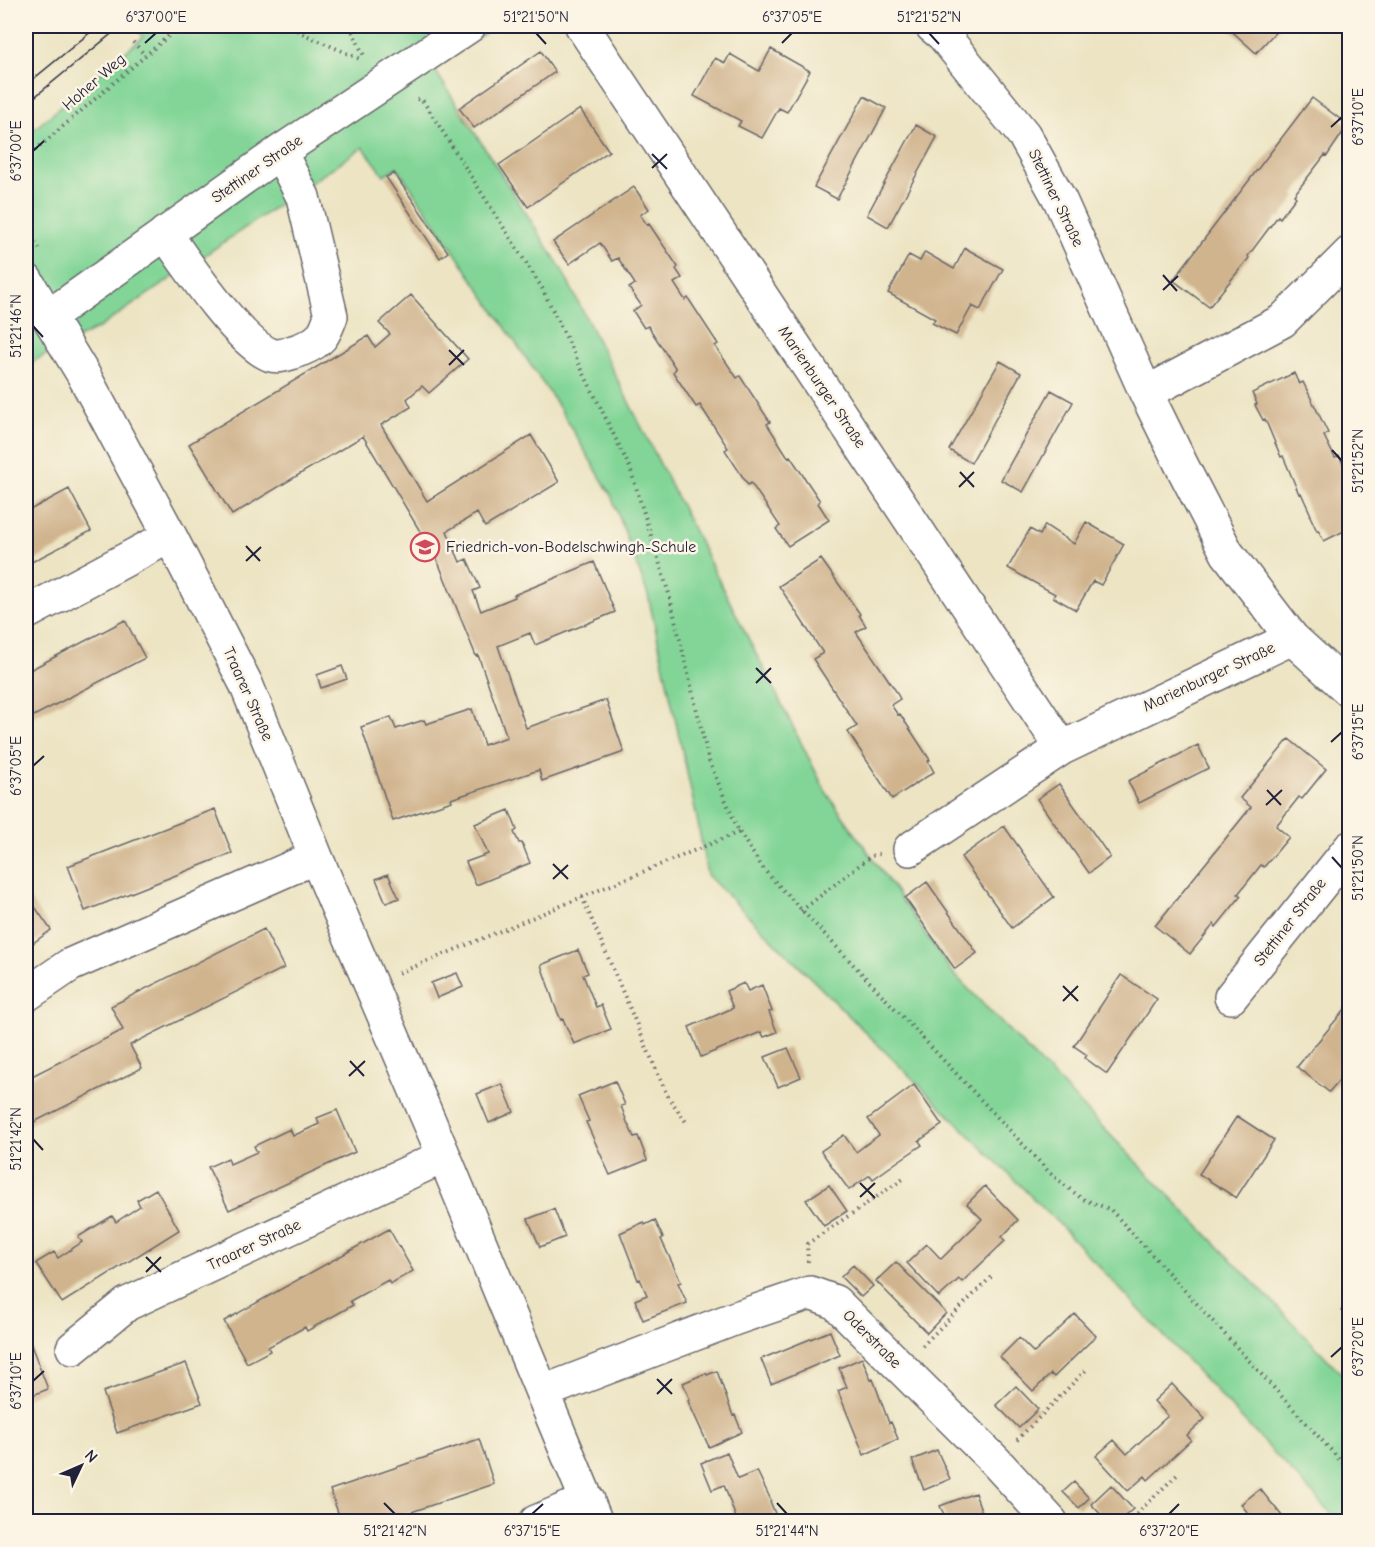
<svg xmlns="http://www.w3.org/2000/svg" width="1375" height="1547" font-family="'Comic Neue',sans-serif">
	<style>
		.green { fill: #82d597; stroke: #527c69; stroke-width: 1.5 }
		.building { fill: #d0b48e }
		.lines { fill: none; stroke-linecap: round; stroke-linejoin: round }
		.minor-casing { stroke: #69666b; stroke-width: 36 }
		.path { stroke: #69666b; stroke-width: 4; stroke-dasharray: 1.5 4.5; stroke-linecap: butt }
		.minor { stroke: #fff; stroke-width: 33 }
		.tram { stroke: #22223b; stroke-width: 1.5 }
		.ticks { fill: none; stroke: #22223b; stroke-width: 2 }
		.labels { text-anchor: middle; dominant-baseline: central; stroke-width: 5; stroke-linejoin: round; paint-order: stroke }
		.street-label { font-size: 16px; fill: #22223b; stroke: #fcf5e5 }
		.poi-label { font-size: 16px; fill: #22223b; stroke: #fcf5e5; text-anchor: start }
		.neatline { fill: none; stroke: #22223b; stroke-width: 2 }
		.ticks-label { font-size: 15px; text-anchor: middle; fill: #22223b }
	</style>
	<rect width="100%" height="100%" fill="#fcf5e5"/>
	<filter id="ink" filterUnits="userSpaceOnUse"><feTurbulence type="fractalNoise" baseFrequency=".0167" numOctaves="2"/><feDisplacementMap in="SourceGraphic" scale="12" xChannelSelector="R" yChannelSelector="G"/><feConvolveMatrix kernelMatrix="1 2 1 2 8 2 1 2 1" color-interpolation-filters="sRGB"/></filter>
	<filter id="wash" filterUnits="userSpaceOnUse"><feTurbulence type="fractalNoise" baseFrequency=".008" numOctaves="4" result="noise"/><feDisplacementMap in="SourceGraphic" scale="24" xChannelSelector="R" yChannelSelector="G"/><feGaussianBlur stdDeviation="1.35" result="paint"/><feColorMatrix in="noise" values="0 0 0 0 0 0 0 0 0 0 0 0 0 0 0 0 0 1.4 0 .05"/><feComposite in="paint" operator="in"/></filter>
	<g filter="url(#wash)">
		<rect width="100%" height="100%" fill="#ece4c3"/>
		<path class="green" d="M137,26H496L433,67L561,268L826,792L953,973L1349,1381V1521H1338L1059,1224L707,875L697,818L648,595L611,495L559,407L397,167L384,175L363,147L100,327L26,365V136L143,37L136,27Z"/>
		<g id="blocks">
			<path class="building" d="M1226,26H1281L1256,53Z
				M771,49L810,71L787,112L779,108L762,138L738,126L741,121L694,96L715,58L725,63L730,54L759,71Z
				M541,51L555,72L474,128L459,108Z
				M864,96L886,108L837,199L814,187Z
				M1312,98L1348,125L1327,156L1325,155L1294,195L1296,197L1280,218L1278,216L1248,256L1249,258L1209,307L1173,280Z
				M580,109L609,151L528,207L499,165Z
				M916,125L937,137L888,227L867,215Z
				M394,173L448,252L440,258L386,177Z
				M634,187L649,209L640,215L647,225L649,224L678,267L676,269L682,278L674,283L685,300L688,298L718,344L715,346L737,378L740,376L770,422L767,424L788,457L790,456L820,501L818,503L829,520L788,546L776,529L780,526L751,483L748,485L725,450L728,448L700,405L696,407L673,372L676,369L648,326L644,328L633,311L641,305L629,288L635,284L618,258L612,261L600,243L569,264L553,242Z
				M965,248L1003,269L980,310L972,306L956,335L932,323L935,319L888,293L909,255L920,261L925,252L954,269Z
				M411,295L468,359L429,393L422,386L407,399L411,407L381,425L427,501L531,435L559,482L485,527L477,513L447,531L460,562L467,559L480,588L473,591L481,611L515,597L514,595L594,562L615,612L535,645L530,633L498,646L526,728L606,700L624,752L542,781L539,770L451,799L452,801L393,821L361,727L391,717L396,729L424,720L426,724L472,709L484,745L507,737L478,655L476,656L430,542L427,543L363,436L232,515L189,444L368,336L375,347L390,334L379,323Z
				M1000,361L1021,373L971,463L949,450Z
				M1294,373L1299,384L1303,382L1328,433L1324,436L1335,458L1339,456L1350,477V528L1324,541L1318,530L1317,531L1310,516L1311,515L1301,493L1299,494L1283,456L1281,457L1265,419L1263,420L1255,405L1257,404L1252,393Z
				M1051,390L1073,402L1023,492L1001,480Z
				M69,489L91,531L26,565V512Z
				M1086,522L1124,544L1101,585L1093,581L1076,610L1053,597L1055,594L1008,568L1030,529L1040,535L1045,525L1074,544Z
				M821,559L860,614L859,615L866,626L856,632L894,688L900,699L891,705L898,715L900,714L930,760L928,761L934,772L892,799L848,732L857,726L813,659L823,653L779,586Z
				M125,620L145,658L26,720V672Z
				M342,666L347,679L321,688L317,675Z
				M1289,739L1326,769L1302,799L1299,797L1276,826L1289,837L1264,867L1261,865L1238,894L1241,896L1216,927L1214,924L1190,954L1155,926L1251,807L1240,798Z
				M1198,745L1209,768L1139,803L1128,781Z
				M1059,784L1110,857L1089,873L1037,799Z
				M215,809L232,853L85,911L68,866Z
				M509,810L517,830L514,832L519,843H522L530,863L476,885L466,862L488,854L475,824Z
				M1004,826L1054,897L1012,928L961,857Z
				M388,874L399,898L386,903L376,879Z
				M927,882L977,953L955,969L905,898Z
				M26,894L51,930L26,948Z
				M264,929L284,968L130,1045L142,1068L26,1126V1079L123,1030L111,1006Z
				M578,950L588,973L583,975L596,1007L601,1005L611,1029L574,1044L563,1019L561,1020L555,1006L541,965Z
				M457,973L463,987L437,998L431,983Z
				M1121,975L1157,999L1107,1074L1085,1058L1087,1055L1074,1046Z
				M744,983L748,991L762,985L772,1011L769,1012L777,1032L764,1037L761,1032L701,1057L689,1027L733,1008L726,991Z
				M1350,1003V1073L1343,1081L1340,1079L1329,1092L1297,1067Z
				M788,1048L801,1077L778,1087L765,1057Z
				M615,1081L625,1105L621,1106L627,1122L634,1137L638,1136L647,1160L610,1175L586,1122L589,1121L578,1096Z
				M502,1084L514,1112L489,1123L477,1094Z
				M914,1085L942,1125L919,1141L922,1145L897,1162L873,1179L870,1175L849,1190L821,1151L844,1135L856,1152L864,1146L879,1135L868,1119Z
				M337,1110L355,1152L229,1210L208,1167L228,1158L230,1164L257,1152L254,1146L290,1129L293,1136L319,1124L317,1118Z
				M1237,1116L1274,1140L1236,1198L1199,1174Z
				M829,1185L847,1211L824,1226L806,1200Z
				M985,1186L1018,1220L1002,1237L1005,1241L962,1282L959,1279L939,1297L907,1263L927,1244L941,1259L975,1226L982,1219L967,1204Z
				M156,1189L179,1230L62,1303L36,1263L54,1252L58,1258L82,1242L78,1237L112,1216L116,1222L140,1206L137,1200Z
				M554,1209L565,1237L540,1247L528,1219Z
				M655,1220L663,1238L661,1239L681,1282L678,1283L687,1303L643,1320L635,1300L647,1295L640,1279L638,1280L620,1233L644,1222L645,1225Z
				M389,1229L413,1271L390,1284L388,1280L350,1301L353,1305L307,1331L305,1327L268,1347L270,1351L247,1363L224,1321Z
				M896,1262L946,1313L927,1333L876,1281Z
				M853,1265L873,1286L861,1297L841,1277Z
				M1350,1300V1318L1341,1311Z
				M1075,1314L1096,1336L1054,1377L1051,1374L1033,1391L1000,1357L1019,1338L1034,1353Z
				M830,1331L840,1355L771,1384L761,1359Z
				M26,1332L48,1389L26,1398Z
				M862,1358L871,1380L873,1379L889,1423L891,1422L898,1439L864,1455L838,1391L847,1387L839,1368Z
				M186,1363L202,1403L117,1433L103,1392Z
				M717,1371L733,1416L735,1415L742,1432L709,1447L688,1401L690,1400L683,1383L706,1373L707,1375Z
				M1172,1384L1205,1419L1187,1435L1191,1440L1148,1480L1145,1476L1128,1491L1096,1456L1114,1440L1127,1454L1160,1423L1168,1416L1154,1401Z
				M1016,1386L1038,1409L1019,1428L996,1405Z
				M479,1439L494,1484L385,1521H341L330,1490Z
				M937,1450L950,1479L924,1490L912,1460Z
				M727,1452L738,1479L757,1471L771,1500L770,1501L778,1521H737L724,1485L712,1490L701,1463Z
				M1074,1482L1089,1498L1079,1508L1063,1492Z
				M1111,1485L1133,1509L1119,1521H1107L1091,1504Z
				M1260,1489L1282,1516L1277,1520L1278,1521H1251L1253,1520L1241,1504Z
				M975,1493L985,1521H947L940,1506Z
				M287,1515L291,1521H275Z"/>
		</g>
	</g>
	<g filter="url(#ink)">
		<use href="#blocks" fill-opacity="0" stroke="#69666b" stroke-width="1.5"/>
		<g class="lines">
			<g class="minor-casing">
				<path id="minor" d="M582,26L1062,748
					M932,26L943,35L1024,135L1060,200L1146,393L1182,466L1227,553L1292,638L1350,691
					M165,233C185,262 240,344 271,355C280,358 293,352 302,349C321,341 324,336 331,316L303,197L280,152
					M26,280L83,374L170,536L246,684L316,857L444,1156L596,1522
					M48,317L280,152L469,26
					M1146,393L1282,321L1350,253
					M26,613L170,536
					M910,849L1062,748L1292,638
					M26,995L70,965L316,857
					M1231,997L1350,848
					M73,1348L127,1304L444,1156
					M543,1392L736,1318L810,1293L835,1302L995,1461L1051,1522
					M536,1522L588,1500"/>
			</g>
			<path class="path" d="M286,26L362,60
				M350,26L365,58
				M133,42L145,55
				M417,99L422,100L429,110L542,288L630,468L669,594L709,761L739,832L764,870L1050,1173L1082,1199L1110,1209L1350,1471
				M26,158L180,26
				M26,227L41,252
				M582,897L667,1095L686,1122
				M801,911L871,856L879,854
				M399,973L739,832
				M808,1262L807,1244L906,1177
				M922,1346L994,1274
				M1017,1440L1087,1369
				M1128,1522L1179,1473"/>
			<use href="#minor" class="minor"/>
			<path class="tram" d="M26,85L98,26
				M26,104L121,26"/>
		</g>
	</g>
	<path class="ticks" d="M536,33L546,44M929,33L939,44M145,43L156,33M782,43L792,33M1331,127L1342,117M33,151L44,141M652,154L667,169M652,168L667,154M1163,275L1177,291M1163,290L1178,276M33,326L43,337M449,350L464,365M449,365L464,350M1332,450L1342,461M960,472L974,487M959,487L974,472M246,546L260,561M246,561L261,547M756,668L771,683M756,683L771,668M1331,742L1342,732M33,766L44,756M1267,790L1281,805M1266,805L1282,790M1332,857L1342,868M553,864L568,879M553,879L568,865M1063,986L1078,1001M1063,1001L1078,986M350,1061L364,1076M349,1076L365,1061M33,1139L43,1150M860,1183L875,1198M860,1197L875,1183M146,1257L161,1272M146,1272L161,1257M1331,1357L1342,1347M657,1379L672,1394M33,1381L44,1371M657,1394L672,1379M384,1503L395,1514M777,1503L787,1514M532,1514L543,1504M1169,1514L1179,1504"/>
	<defs>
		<g id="school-ring" transform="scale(1.5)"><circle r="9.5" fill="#fcf5e5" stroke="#d1495b" stroke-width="1.5"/><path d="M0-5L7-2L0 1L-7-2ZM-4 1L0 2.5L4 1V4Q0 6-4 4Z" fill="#d1495b"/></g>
	</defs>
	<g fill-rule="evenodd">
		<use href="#school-ring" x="425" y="547"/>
	</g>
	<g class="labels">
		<g class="street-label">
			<text transform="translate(94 82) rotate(-41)">Hoher Weg</text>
			<text transform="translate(257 169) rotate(-35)">Stettiner Straße</text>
			<text transform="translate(1056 198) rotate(64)">Stettiner Straße</text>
			<text transform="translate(822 387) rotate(56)">Marienburger Straße</text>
			<text transform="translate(1209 677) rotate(-25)">Marienburger Straße</text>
			<text transform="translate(248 694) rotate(66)">Traarer Straße</text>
			<text transform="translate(1290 922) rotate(-52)">Stettiner Straße</text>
			<text transform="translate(254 1245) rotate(-25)">Traarer Straße</text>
			<text transform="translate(872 1339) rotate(45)">Oderstraße</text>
		</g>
		<g class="poi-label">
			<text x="446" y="547">Friedrich-von-Bodelschwingh-Schule</text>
		</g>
	</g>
	<rect width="1375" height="1547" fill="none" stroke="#fcf5e5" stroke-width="66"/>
	<g transform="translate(81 1466) rotate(46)" stroke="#fcf5e5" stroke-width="4.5" paint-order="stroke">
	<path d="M0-4.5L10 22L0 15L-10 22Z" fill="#22223b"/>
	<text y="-9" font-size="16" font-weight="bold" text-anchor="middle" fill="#22223b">N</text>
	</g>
	<rect x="33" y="33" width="1309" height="1481" class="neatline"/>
	<g class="ticks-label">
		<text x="156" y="22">6°37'00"E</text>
		<text x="536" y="22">51°21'50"N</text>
		<text x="792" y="22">6°37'05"E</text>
		<text x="929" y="22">51°21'52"N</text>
		<text transform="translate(1358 117) rotate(-90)" y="5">6°37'10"E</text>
		<text transform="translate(16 151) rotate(-90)" y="5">6°37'00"E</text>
		<text transform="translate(16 326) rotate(-90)" y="5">51°21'46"N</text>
		<text transform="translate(1358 461) rotate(-90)" y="5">51°21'52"N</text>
		<text transform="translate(1358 732) rotate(-90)" y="5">6°37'15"E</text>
		<text transform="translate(16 766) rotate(-90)" y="5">6°37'05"E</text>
		<text transform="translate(1358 868) rotate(-90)" y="5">51°21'50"N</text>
		<text transform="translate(16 1139) rotate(-90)" y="5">51°21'42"N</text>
		<text transform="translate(1358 1347) rotate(-90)" y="5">6°37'20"E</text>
		<text transform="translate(16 1381) rotate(-90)" y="5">6°37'10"E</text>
		<text x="395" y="1536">51°21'42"N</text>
		<text x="532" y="1536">6°37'15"E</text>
		<text x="787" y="1536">51°21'44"N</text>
		<text x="1169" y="1536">6°37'20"E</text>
	</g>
</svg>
